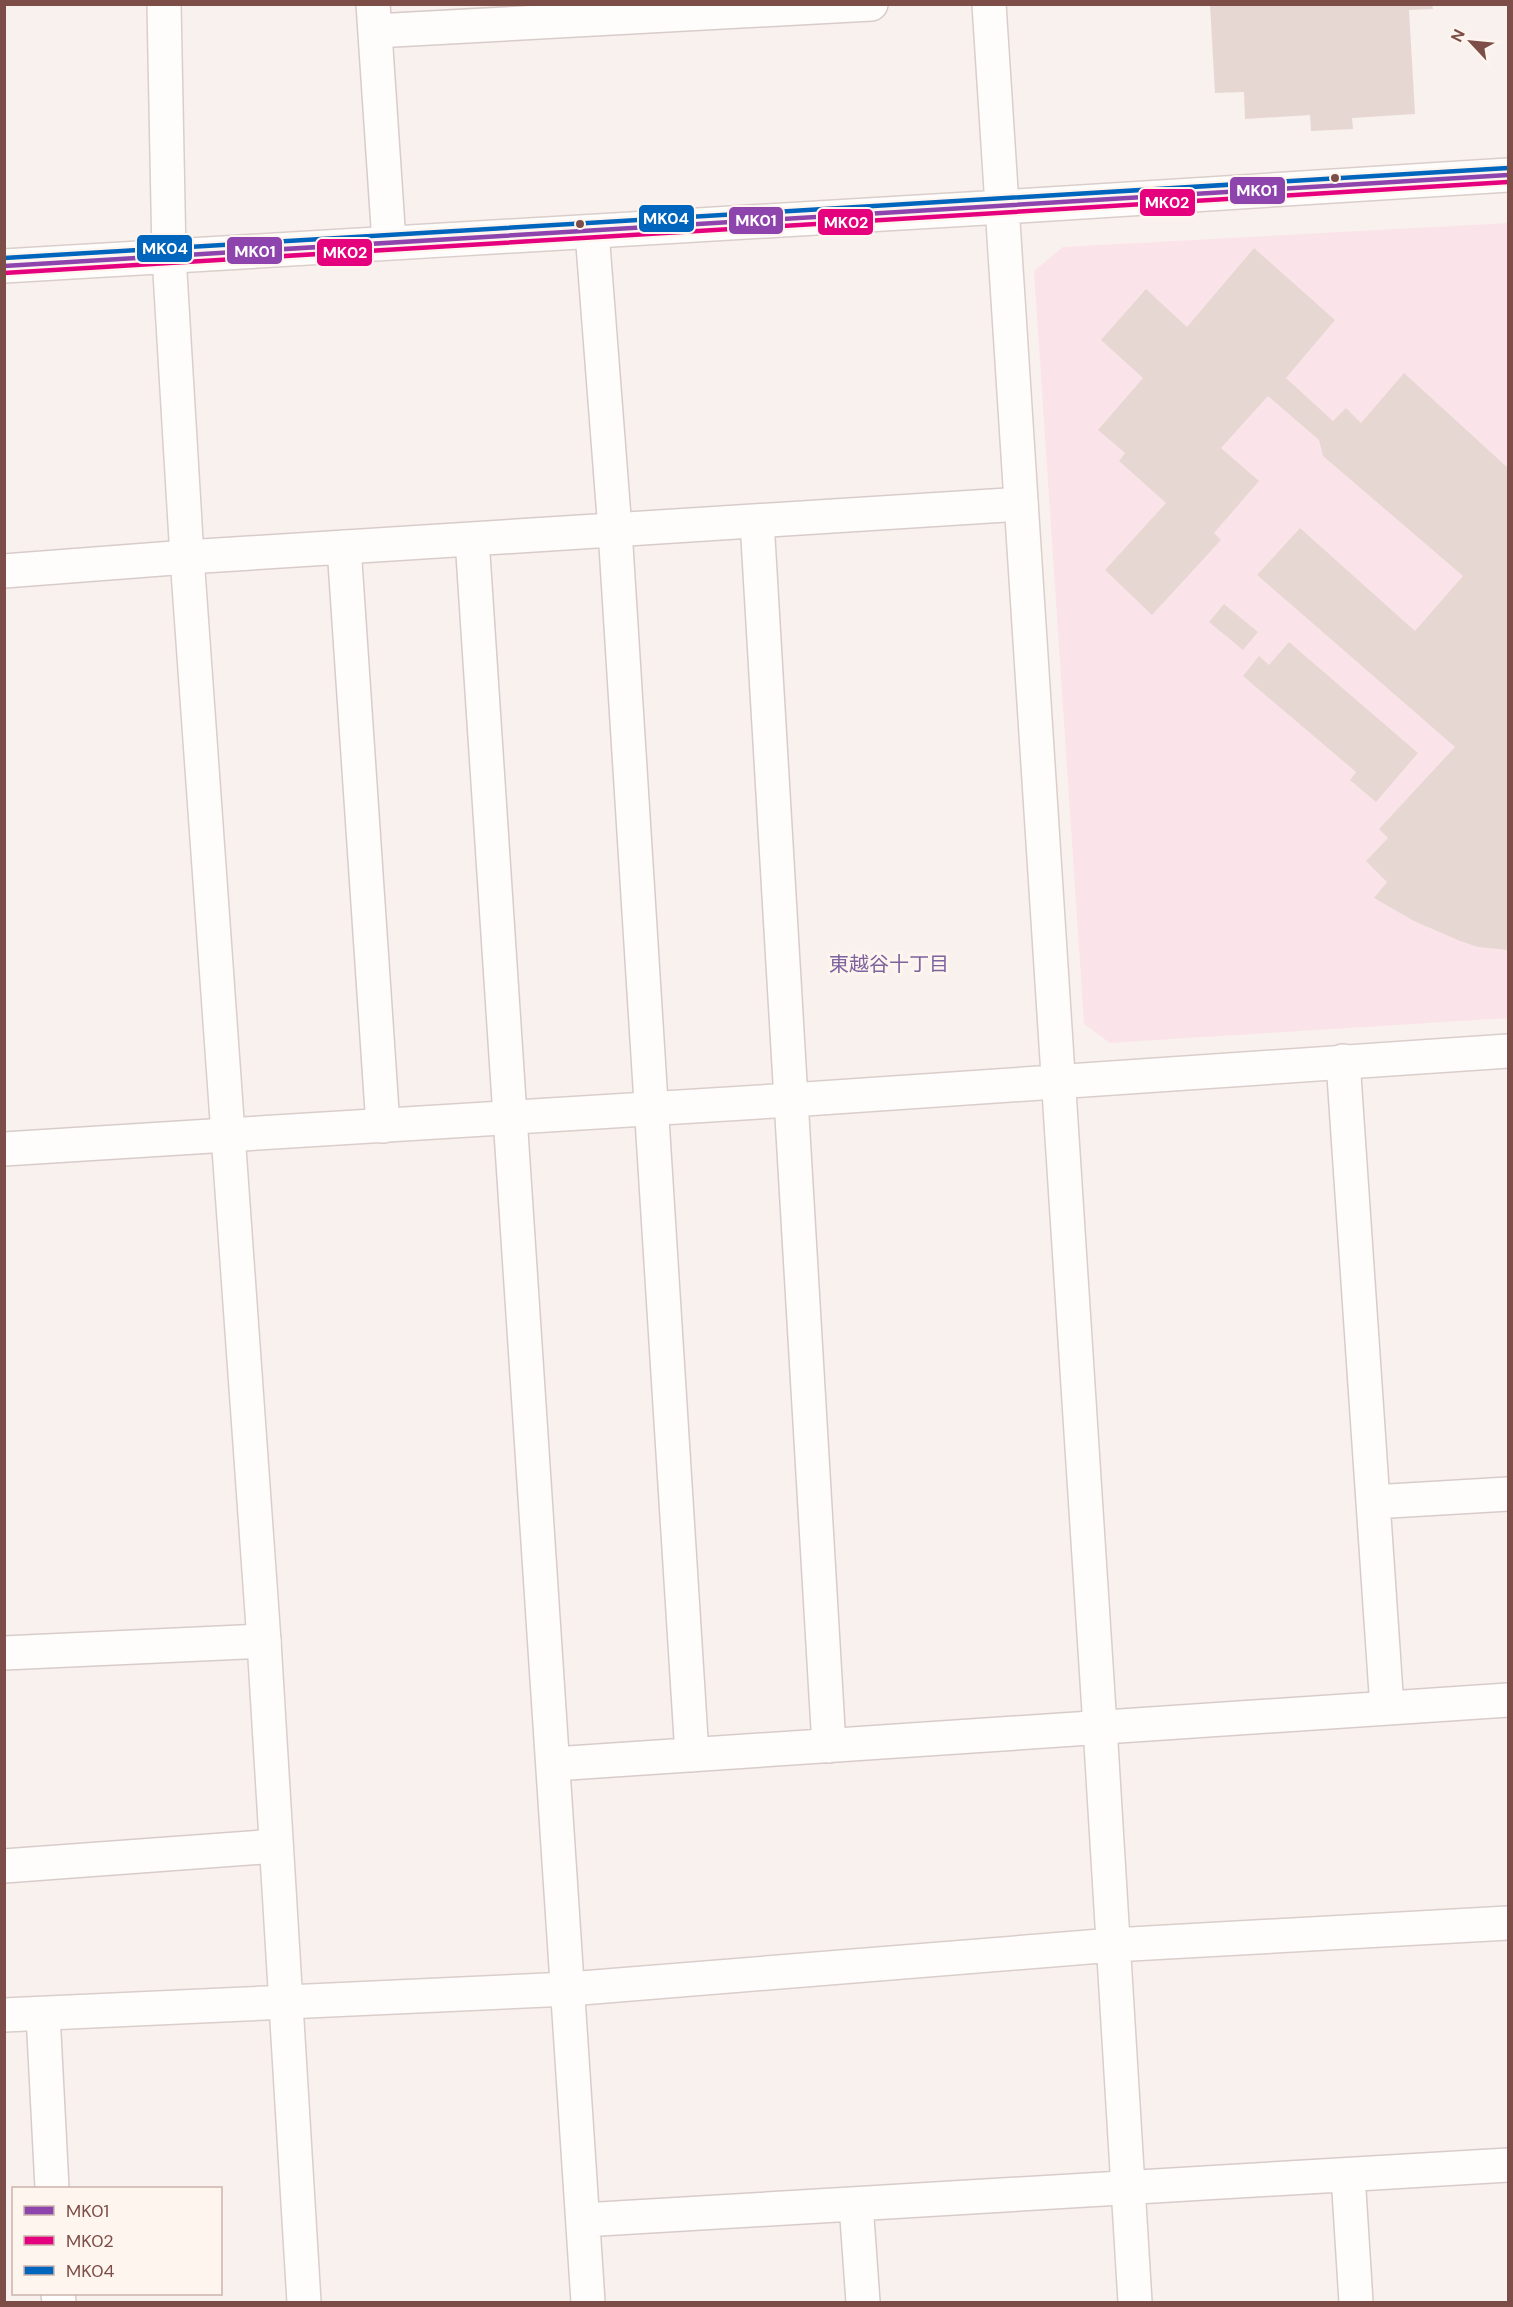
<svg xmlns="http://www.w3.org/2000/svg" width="1513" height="2307" font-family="'DM Sans','Noto Sans JP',sans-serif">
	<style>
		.medical { fill: #fbe4e9 }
		.building { fill: #e6d7d3 }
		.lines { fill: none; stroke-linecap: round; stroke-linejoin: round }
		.street-casing { stroke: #d8ccca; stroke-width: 36 }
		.secondary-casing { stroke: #daceca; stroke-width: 36 }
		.street { stroke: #fefdfc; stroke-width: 33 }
		.secondary { stroke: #fefdfc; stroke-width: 33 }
		.bus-1-casing { stroke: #fff5ef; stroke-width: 9 }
		.bus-2-casing { stroke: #fff5ef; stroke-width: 9 }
		.bus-3-casing { stroke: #fff5ef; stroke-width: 9 }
		.bus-1 { stroke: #8e44ad; stroke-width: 4.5 }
		.bus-2 { stroke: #e5007d; stroke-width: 4.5 }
		.bus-3 { stroke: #0065bd; stroke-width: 4.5 }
		.bus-dot { fill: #7c4e47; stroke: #fff5ef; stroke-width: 2 }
		.labels { text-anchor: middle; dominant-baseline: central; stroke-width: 6; stroke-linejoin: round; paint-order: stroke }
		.neighbourhood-label { font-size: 20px; fill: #7d639f; stroke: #fff5ef }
		.line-badge { stroke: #fff5ef; stroke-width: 2 }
		.badge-label { font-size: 16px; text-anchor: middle; font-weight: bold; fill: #fff }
	</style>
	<rect width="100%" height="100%" fill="#f9f1ed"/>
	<path class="medical" d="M1508,223V1018L1110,1043L1084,1024L1034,271L1063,247Z"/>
	<path class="building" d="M1210,4H1432L1433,9L1409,10L1415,114L1352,118L1353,129L1311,131L1310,115L1245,119L1244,92L1215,93Z
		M1254,248L1335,320L1286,378L1333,421L1346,408L1361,423L1404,373L1508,468V950L1478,947L1460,941L1414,921L1374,898L1387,882L1366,861L1388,838L1379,829L1455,747L1257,575L1300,528L1415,631L1463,576L1323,456L1319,440L1268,396L1221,448L1259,481L1214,533L1221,540L1152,615L1105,570L1166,503L1119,461L1125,453L1098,430L1143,378L1101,340L1146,289L1187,327Z
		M1224,604L1258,632L1243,650L1209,622Z
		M1289,642L1418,753L1376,802L1350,780L1356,772L1243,676L1259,656L1269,665Z"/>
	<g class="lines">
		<g class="street-casing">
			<path id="street" d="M373,4L389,242
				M375,31L871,4
				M592,232L615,530L692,1755
				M757,521L829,1746
				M472,539L588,2302
				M344,547L383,1126
				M4,571L187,557L1021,504
				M1343,1061L1387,1708
				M4,1149L227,1135
				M1373,1502L1508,1494
				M4,1653L264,1641
				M554,1764L1508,1700
				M4,1866L276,1846
				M43,2014L52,2188
				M1348,2175L1356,2302
				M856,2204L863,2302
				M583,2220L1508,2165
				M58,2294L59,2302"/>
		</g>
		<g class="secondary-casing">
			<path id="secondary" d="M164,4L169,256L187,557L264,1641L304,2302
				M989,4L1100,1727L1135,2302
				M4,266L1002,207L1508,175
				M227,1135L791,1100L1508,1051
				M4,2015L569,1989L1113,1945L1508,1923"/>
		</g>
		<use href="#street" class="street"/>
		<use href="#secondary" class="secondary"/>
		<g class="bus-1-casing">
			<path id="bus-1" d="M4,266L1508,175"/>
		</g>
		<g class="bus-2-casing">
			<path id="bus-2" d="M4,273L1508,182"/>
		</g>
		<g class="bus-3-casing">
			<path id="bus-3" d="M4,258L1508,168"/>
		</g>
		<use href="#bus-1" class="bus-1"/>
		<use href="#bus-2" class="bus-2"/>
		<use href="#bus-3" class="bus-3"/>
	</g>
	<g class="bus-dot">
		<circle cx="1335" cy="178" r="5"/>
		<circle cx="580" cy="224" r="5"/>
	</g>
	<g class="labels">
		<g class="neighbourhood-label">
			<text x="889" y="964">東越谷十丁目</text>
		</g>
	</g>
	<g class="line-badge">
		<rect x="1229" y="176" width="57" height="29" rx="6" fill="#8e44ad"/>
		<rect x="1139" y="188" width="57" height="29" rx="6" fill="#e5007d"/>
		<rect x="638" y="204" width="57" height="29" rx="6" fill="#0065bd"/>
		<rect x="728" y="206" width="56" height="29" rx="6" fill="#8e44ad"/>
		<rect x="817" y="208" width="57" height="28" rx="6" fill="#e5007d"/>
		<rect x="136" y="234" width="57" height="29" rx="6" fill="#0065bd"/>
		<rect x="226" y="236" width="57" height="29" rx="6" fill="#8e44ad"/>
		<rect x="316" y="238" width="57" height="29" rx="6" fill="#e5007d"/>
	</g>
	<g class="badge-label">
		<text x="1257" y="196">MK01</text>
		<text x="1167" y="208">MK02</text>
		<text x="666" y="224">MK04</text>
		<text x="756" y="226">MK01</text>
		<text x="846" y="228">MK02</text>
		<text x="165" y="254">MK04</text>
		<text x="255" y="257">MK01</text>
		<text x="345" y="258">MK02</text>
	</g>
	<rect width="1513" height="2307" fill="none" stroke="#7c4e47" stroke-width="12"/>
	<rect x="12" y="2187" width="210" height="108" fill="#fff5ef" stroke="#cbb2ac" stroke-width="1.5"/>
	<rect x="24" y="2206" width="30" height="9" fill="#8e44ad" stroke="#cbb2ac" stroke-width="1.5"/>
	<text x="66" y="2217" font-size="18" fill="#7c4e47">MK01</text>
	<rect x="24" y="2236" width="30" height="9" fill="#e5007d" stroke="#cbb2ac" stroke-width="1.5"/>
	<text x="66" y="2247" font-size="18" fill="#7c4e47">MK02</text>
	<rect x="24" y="2266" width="30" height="9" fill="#0065bd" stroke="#cbb2ac" stroke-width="1.5"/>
	<text x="66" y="2277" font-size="18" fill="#7c4e47">MK04</text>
	<g transform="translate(1471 42) rotate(296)" stroke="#fff5ef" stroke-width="4.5" paint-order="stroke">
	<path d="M0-4.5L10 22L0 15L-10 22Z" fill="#7c4e47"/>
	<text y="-9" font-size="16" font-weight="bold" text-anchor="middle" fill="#7c4e47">N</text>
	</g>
</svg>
